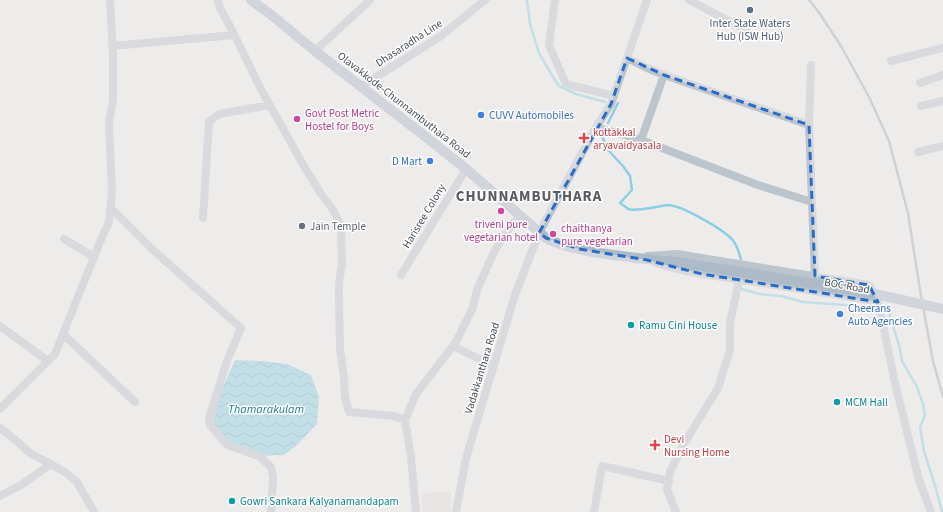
<svg xmlns="http://www.w3.org/2000/svg" width="943" height="512" font-family="'Source Sans 3',sans-serif">
	<style>
		.education { fill: #dfdcdc }
		.water { fill: url(#water-waves) }
		.lines { fill: none; stroke-linecap: round; stroke-linejoin: round }
		.stream { stroke: #8dcfe2; stroke-width: 2.5 }
		.minor { stroke: #bdc5cc; stroke-width: 8 }
		.major { stroke: #adbac8; stroke-width: 10 }
		.rail { stroke: #aeb0b5; stroke-width: 2.5 }
		.major-bridge { stroke: #adbac8; stroke-width: 10 }
		.marked { fill: none; stroke: #296dc9; stroke-width: 3; stroke-dasharray: 8 5; stroke-linejoin: round }
		.service-dot { fill: #5c6f8a; stroke: #fff; stroke-width: 1.5 }
		.shop-dot { fill: #3f7fe0; stroke: #fff; stroke-width: 1.5 }
		.hotel-dot { fill: #d1479c; stroke: #fff; stroke-width: 1.5 }
		.health-dot { fill: #e0444e; stroke: #fff; stroke-width: 1.5 }
		.worship-dot { fill: #6b7280; stroke: #fff; stroke-width: 1.5 }
		.culture-dot { fill: #0f9aa8; stroke: #fff; stroke-width: 1.5 }
		.labels { text-anchor: middle; dominant-baseline: central; stroke-width: 3; stroke-linejoin: round; paint-order: stroke }
		.service-label { font-size: 11px; fill: #4e5e75; stroke: #fff }
		.street-label { font-size: 11px; fill: #454e56; stroke: #fff }
		.hotel-label { font-size: 11px; fill: #b23c85; stroke: #fff; text-anchor: start }
		.shop-label { font-size: 11px; fill: #366cbe; stroke: #fff; text-anchor: start }
		.health-label { font-size: 11px; fill: #be3a42; stroke: #fff; text-anchor: start }
		.worship-label { font-size: 11px; fill: #5b616d; stroke: #fff; text-anchor: start }
		.culture-label { font-size: 11px; fill: #0d838f; stroke: #fff; text-anchor: start }
		.water-label { font-size: 12px; font-style: italic; fill: #197a96; stroke: #fff }
		.district-label { font-size: 15px; font-weight: bold; letter-spacing: 1px; fill: #595b5f; stroke: #fff }
	</style>
	<defs>
		<pattern id="water-waves" width="16" height="10" patternUnits="userSpaceOnUse"><rect width="16" height="10" fill="#8dcfe2"/><path d="M0 5q4-4 8 0t8 0" fill="none" stroke="#75aaba"/></pattern>
	</defs>
	<rect width="100%" height="100%" fill="#eeebeb"/>
	<path class="education" d="M451,492V512H422V493Z"/>
	<path class="water" d="M235,360L262,361L287,364L311,375L319,397L317,424L298,444L284,455L259,456L218,437L213,421L219,396Z"/>
	<g class="lines">
		<path class="stream" d="M527,0L530,24L539,53L550,72L559,86L576,94L605,102
			M608,123L618,103
			M602,136L608,150L623,166L630,176L632,190L620,203C623,205 626,207 628,209C636,212 659,206 668,205C681,205 727,231 734,242C738,247 739,254 741,259
			M741,288V289L760,294L781,296L803,302L873,307
			M888,310L899,345L902,361L917,387L923,404L925,415L920,427L924,451L936,489L942,512"/>
		<path class="minor" d="M218,0L220,8L231,28L262,91L305,168L319,191L333,210L341,226L342,264L339,283V300L340,349L344,377L345,397L349,412L394,416L405,420L411,457L416,512
			M555,0L549,45L566,84L614,96
			M689,0L746,30
			M112,46L234,35
			M315,51L370,0
			M891,61L943,48
			M920,83L943,75
			M362,86L441,36L485,0
			M921,106L943,101
			M809,125L811,65
			M596,127L641,140L758,185L812,202L809,125L664,75L647,68L627,58
			M641,140L664,75
			M918,152L943,146
			M812,202L815,276
			M111,208L152,249L241,328L227,361L209,418L210,425L227,445L259,456L271,467L273,477L271,512
			M203,218L209,122L219,114L270,105
			M64,239L94,257
			M648,256L677,254L869,285L878,302L880,310L895,383L919,480L931,512
			M656,263C682,272 710,275 737,279C784,287 831,293 878,302
			M401,275L466,169
			M0,326L48,361
			M63,334L135,402
			M453,346L494,366
			M0,409L55,354L100,242L109,222L112,192L109,123L113,100V56L110,0
			M405,420L416,394L456,342L473,307L477,290L495,250L512,224L521,216
			M0,428L13,438L30,453L65,472L77,482L94,512
			M0,496L21,485L51,464
			M456,512L466,458L515,295L539,233L596,127L611,104L647,0
			M594,512L602,466L669,481
			M676,512L667,489L670,472L682,447L718,388L730,350V323L739,280"/>
		<path class="major" d="M251,0L270,14L315,51L422,134L466,169L546,238C563,247 581,250 599,253C625,257 651,260 677,262"/>
		<path class="rail" d="M809,0L818,11L841,46L869,97L889,141L908,213L920,290L933,361L943,397"/>
		<path class="major-bridge" d="M677,262L871,293L943,309"/>
	</g>
	<path d="M0 0H943V512H0ZM627,58L664,75L809,125L815,276L869,285L878,302L702,274L647,260L579,249L546,238L539,233L611,104Z" fill="#eeebeb" fill-opacity=".55" fill-rule="evenodd"/>
	<path class="marked" d="M627,58L664,75L809,125L815,276L869,285L878,302L702,274L647,260L579,249L546,238L539,233L611,104Z"/>
	<circle class="service-dot" cx="750" cy="10" r="4"/>
	<g class="shop-dot">
		<circle cx="481" cy="115" r="4"/>
		<circle cx="430" cy="161" r="4"/>
		<circle cx="840" cy="314" r="4"/>
	</g>
	<g class="hotel-dot">
		<circle cx="297" cy="119" r="4"/>
		<circle cx="501" cy="211" r="4"/>
		<circle cx="553" cy="234" r="4"/>
	</g>
	<g class="health-dot">
		<path d="M582 132h4v4h4v4h-4v4h-4v-4h-4v-4h4z"/>
		<path d="M653 439h4v4h4v4h-4v4h-4v-4h-4v-4h4z"/>
	</g>
	<circle class="worship-dot" cx="302" cy="226" r="4"/>
	<g class="culture-dot">
		<circle cx="631" cy="325" r="4"/>
		<circle cx="837" cy="402" r="4"/>
		<circle cx="232" cy="501" r="4"/>
	</g>
	<g class="labels">
		<g class="service-label">
			<text x="750" y="23">Inter State Waters<tspan x="750" dy="13">Hub (ISW Hub)</tspan></text>
		</g>
		<g class="street-label">
			<text transform="translate(409 43) rotate(-33)">Dhasaradha Line</text>
			<text transform="translate(404 105) rotate(38)">Olavakkode-Chunnambuthara Road</text>
			<text transform="translate(424 216) rotate(-59)">Harisree Colony</text>
			<text transform="translate(847 286) rotate(10)">BOC Road</text>
			<text transform="translate(482 368) rotate(-73)">Vadakkanthara Road</text>
		</g>
		<g class="hotel-label">
			<text x="305" y="113">Govt Post Metric<tspan x="305" dy="13">Hostel for Boys</tspan></text>
			<text x="501" y="224" text-anchor="middle">triveni pure<tspan x="501" dy="13">vegetarian hotel</tspan></text>
			<text x="561" y="228">chaithanya<tspan x="561" dy="13">pure vegetarian</tspan></text>
		</g>
		<g class="shop-label">
			<text x="489" y="115">CUVV Automobiles</text>
			<text x="422" y="161" text-anchor="end">D Mart</text>
			<text x="848" y="308">Cheerans<tspan x="848" dy="13">Auto Agencies</tspan></text>
		</g>
		<g class="health-label">
			<text x="593" y="132">kottakkal<tspan x="593" dy="13">aryavaidyasala</tspan></text>
			<text x="664" y="439">Devi<tspan x="664" dy="13">Nursing Home</tspan></text>
		</g>
		<g class="worship-label">
			<text x="310" y="226">Jain Temple</text>
		</g>
		<g class="culture-label">
			<text x="639" y="325">Ramu Cini House</text>
			<text x="845" y="402">MCM Hall</text>
			<text x="240" y="501">Gowri Sankara Kalyanamandapam</text>
		</g>
		<g class="water-label">
			<text x="266" y="409">Thamarakulam</text>
		</g>
		<g class="district-label">
			<text x="529" y="196">CHUNNAMBUTHARA</text>
		</g>
	</g>
</svg>
